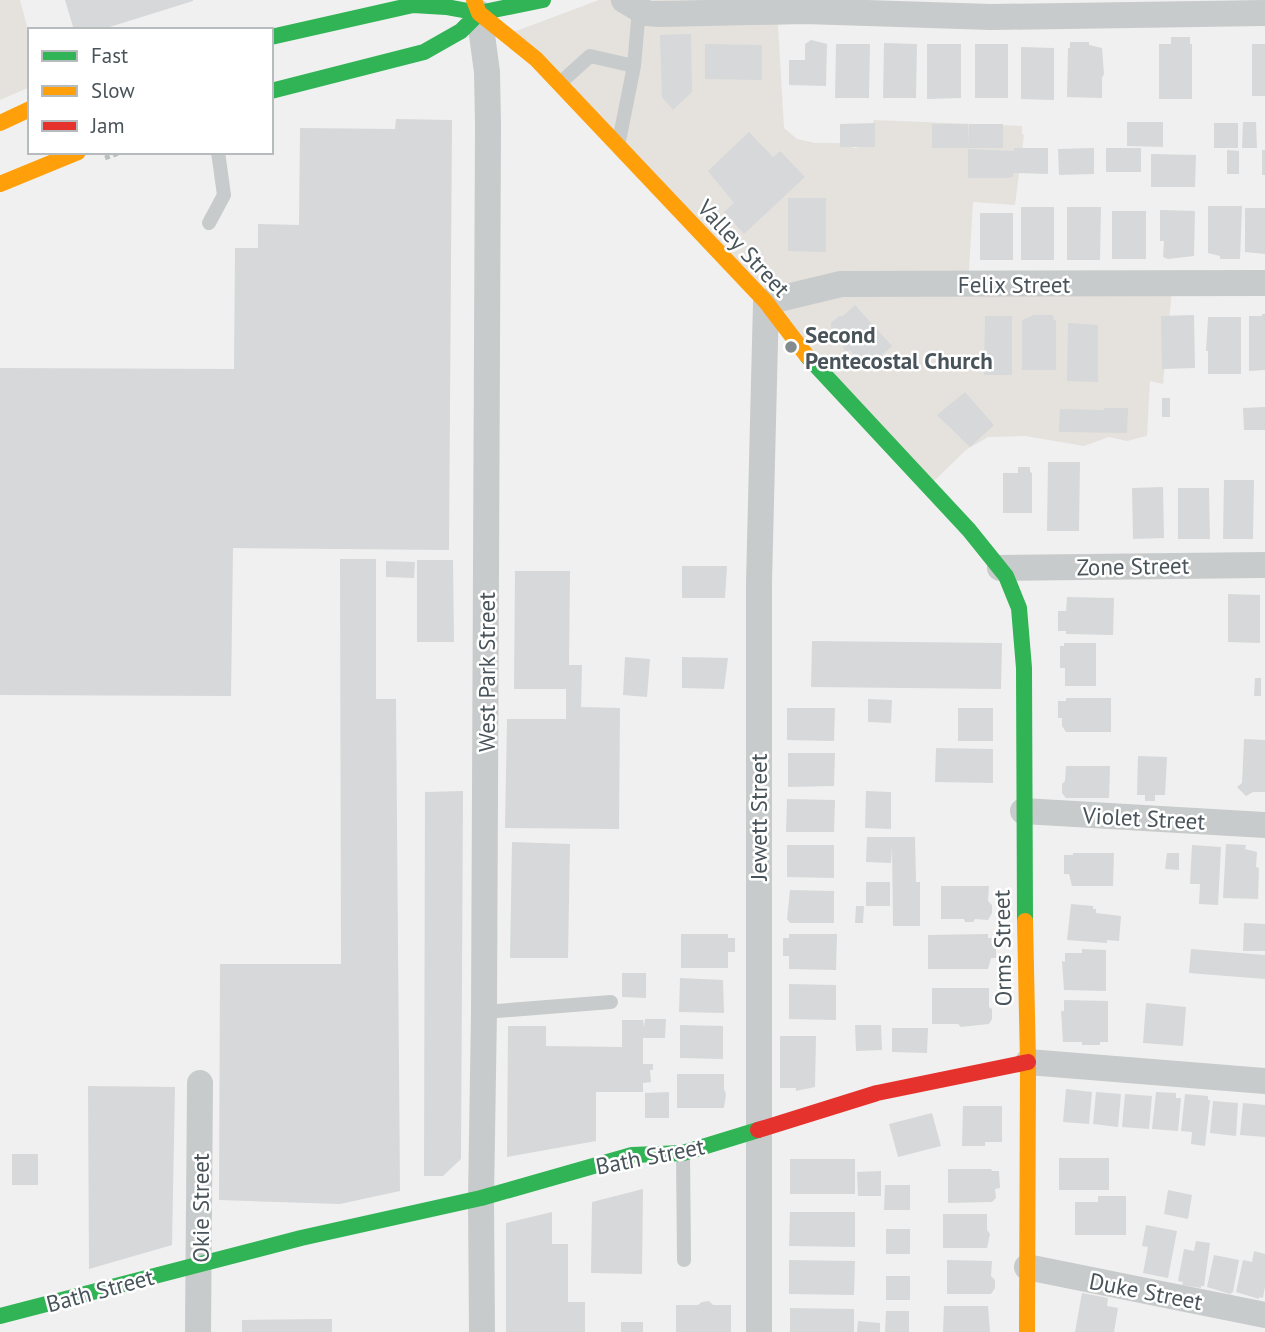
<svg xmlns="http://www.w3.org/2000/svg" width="1265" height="1332" font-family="'PT Sans',sans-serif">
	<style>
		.commercial { fill: #e5e2de }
		.building { fill: #d6d8d9 }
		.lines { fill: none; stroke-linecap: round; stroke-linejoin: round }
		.path { stroke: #b9c2be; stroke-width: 4.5; stroke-dasharray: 5 3.5; stroke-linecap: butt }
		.lane { stroke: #c8cbcb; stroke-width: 14 }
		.street { stroke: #c8cbcb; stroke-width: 26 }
		.fast { stroke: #30b455; stroke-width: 16 }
		.slow { stroke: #ff9f0a; stroke-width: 16 }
		.jam { stroke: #e5322d; stroke-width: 16 }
		.poi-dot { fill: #838b8e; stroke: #fff; stroke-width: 2.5 }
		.labels { text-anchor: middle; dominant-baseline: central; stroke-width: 5; stroke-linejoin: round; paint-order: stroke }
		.street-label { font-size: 23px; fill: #49545a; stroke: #fff }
		.poi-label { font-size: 23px; font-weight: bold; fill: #49545a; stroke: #fff; text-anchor: start }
	</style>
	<rect width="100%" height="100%" fill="#f0f0f0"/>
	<path class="commercial" d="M0,0H20L30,37V87L0,100Z
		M599,0H740L777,7L784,128L797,139L815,143H838L855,148L866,145L874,120L1022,126V134L1024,135L1015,205L973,202L968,287L1172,290L1163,384L1150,381L1147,436L1127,441L1109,437L1084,446L1025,436L988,437L966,450L932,483L511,33Z"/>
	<path class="building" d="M65,0H193V1L100,30H74Z
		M691,34L692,92L673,110L662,97L660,35Z
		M1171,37H1190V44H1192V99H1159V44H1171Z
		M811,40L827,44L826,86L789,85V60H805V44Z
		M1070,42H1089V45L1102,48L1104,74L1102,78V98L1067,97L1068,48H1070Z
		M884,43L917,44L916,98H883Z
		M705,44L762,45V80L705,79Z
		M836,44H870L869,98H835Z
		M927,44H961V98L927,99Z
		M975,44H1008V98H975Z
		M1252,44H1265V96H1252Z
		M1021,47L1054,48V100L1021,99Z
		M396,119L452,120L449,550L233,548L231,696L0,695V368L234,369L235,248H258V224L299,225L300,128L395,129Z
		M1127,122H1163V147L1127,146Z
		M1243,122H1256L1257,148H1242Z
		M875,123V147H840V124Z
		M1214,123H1238V148H1214Z
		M932,124H968V148H932Z
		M969,124H1003V148H968Z
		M749,132L773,157L780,151L805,177L744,234L724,212L734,203L708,171Z
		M1014,148H1048V174L1013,173V177L1004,178H968V149L1014,151Z
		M1094,148V174L1059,175L1058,149Z
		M1106,148H1141V172H1106Z
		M1227,150L1239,151V174H1227Z
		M1262,150H1265V175H1262Z
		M1151,154L1196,155L1195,187H1151Z
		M788,198H826V252L788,251Z
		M1208,206H1242L1240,259H1220V256L1208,253Z
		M1021,207H1054V260H1021Z
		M1067,207H1101L1100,260H1067Z
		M1245,208H1265V254L1245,252Z
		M1160,210L1195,211L1194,256L1168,259L1163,257L1164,241H1160Z
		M1112,211H1146V259H1112Z
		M980,213H1013V260H980Z
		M855,305L892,346L867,369L850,350L845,351L831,329V323L839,316H843Z
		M1262,314H1265V370L1249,371V316H1262Z
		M1034,315H1053L1054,320H1056V370H1022V320Z
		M1194,315L1195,368L1162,369L1161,316Z
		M985,316H1012V375H984Z
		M1208,317H1241V374H1208V351H1206Z
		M1068,323L1098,325V382L1067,381Z
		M965,392L994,425L970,447L937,415Z
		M1162,398H1170V417H1162Z
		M1265,407V430H1244L1243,408Z
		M1104,408H1128L1127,433L1059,432L1060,409L1104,410Z
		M1048,462H1080L1079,531H1047Z
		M1018,467H1030V472L1032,473V513H1003V473H1018Z
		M1224,480H1254L1253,539H1223Z
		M1163,487L1164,538L1133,539L1132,488Z
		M1178,488H1209L1210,539H1178Z
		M340,559H376V699H396L400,1191L340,1204L219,1200L220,964H341Z
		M417,560H453L454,642H417Z
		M386,561L415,562L414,578L386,577Z
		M682,566H727L725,598H682Z
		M515,571H570L569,665H582L581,707L620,708L619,829L505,828L507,719H566V689H514Z
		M1228,594L1260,595V643L1228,642Z
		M1067,597L1114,598L1113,635L1066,634V631H1058V611H1066Z
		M812,641L1002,643L1001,689L811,687Z
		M1064,643H1096V686H1065V668H1060V646H1064Z
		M625,657L650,659L647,697L623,695Z
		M682,657L728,658L724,689L682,688Z
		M1255,678H1261V696H1254Z
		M1066,698H1111V732H1066L1062,726V718H1058V701H1066Z
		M868,699L892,700L891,723L868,722Z
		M787,708H835L834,741L787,740Z
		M958,708H993V741H958Z
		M1244,739L1265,740V792H1253L1246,796L1237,787L1242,783Z
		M936,748L993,749V783L935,782Z
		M788,753H835L834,786L788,787Z
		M1138,756L1167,757L1165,795H1155V801H1145V795H1137Z
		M1066,766H1110L1109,798H1066L1062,793V784L1065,781Z
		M463,791L461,1159L443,1176H424L425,792Z
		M866,791L891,792V829L865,828Z
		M787,799L835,800L834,832H786Z
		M867,837H915L916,882H920V926H893L892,846L891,863L866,862Z
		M512,842L570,844L568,958H510Z
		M1226,844L1246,845L1245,849L1257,852L1256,867L1259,868L1258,899L1223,898Z
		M787,845H834V878L787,877Z
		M1192,845L1221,847L1218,905L1199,904L1200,884H1190Z
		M1073,853H1114L1113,886H1072L1069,874H1064V855H1073Z
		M1167,853H1179V870L1165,869Z
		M866,882H890V906H866Z
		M941,886H989L988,901L992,905V913L988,920L975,919L973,922H965L964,919H941Z
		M790,890L834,891V923H790L787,919Z
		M1071,904L1093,906V909H1096V913L1121,916L1119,941L1107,940V943L1067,940Z
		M856,906H864L863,923H855Z
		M1244,923L1265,924V951H1243Z
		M681,934H728V938H735V952H728V968H681Z
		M789,934H837L836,970L789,969V956H783V938H789Z
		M988,934V938H996V958H991L988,969H928V935Z
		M1082,949L1106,950V991L1064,990L1062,961L1065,962V953H1082Z
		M1191,949L1265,955V979L1189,973Z
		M622,973H646V998L622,997Z
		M680,978L723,980L724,1013L679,1012Z
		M789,984L836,985V1020L789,1019Z
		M932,988H989V1007L992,1009V1019L989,1024L961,1027L958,1024H932Z
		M1064,1000L1108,1001V1042H1100V1045H1082V1042H1063L1061,1011H1064Z
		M1146,1003L1186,1007L1183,1046L1143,1043Z
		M645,1019H666L665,1038H643V1064H653V1070H650L651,1082L643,1083V1092H596V1141L507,1157L508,1026H546V1046L622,1047V1020H643L644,1027Z
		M680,1025L723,1026V1059L680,1058Z
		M855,1025H881L882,1050L856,1051Z
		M892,1028H928L927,1053L892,1052Z
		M780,1036H816L815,1087L796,1091V1088H780Z
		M677,1074H724V1089L726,1094L724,1108H677Z
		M88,1086L175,1087L172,1245L89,1269Z
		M1066,1089L1092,1092L1089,1124L1063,1122Z
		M669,1092V1118H645V1093Z
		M1096,1092L1121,1094L1118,1127L1093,1124Z
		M1156,1092L1176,1093V1098H1181L1178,1131L1152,1129Z
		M1125,1094L1152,1096L1149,1129L1122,1127Z
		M1185,1094L1208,1096V1100H1210L1205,1146L1191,1144L1192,1132L1181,1131Z
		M1213,1101L1238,1103L1236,1136L1210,1133Z
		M1243,1103L1265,1105V1137L1240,1135Z
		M963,1106H1002V1142H985V1146H962Z
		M932,1113L941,1146L898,1157L889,1124Z
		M12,1154H38V1185H12Z
		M1059,1158H1109V1190H1059Z
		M790,1159H855V1194H790Z
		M948,1169H991L992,1171H999L1000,1188L995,1189L996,1198L992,1202L948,1203Z
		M881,1171V1196H858L857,1172Z
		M885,1185H910V1210H884Z
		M643,1189L642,1274L591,1273L592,1202Z
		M1168,1190L1192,1195L1188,1219L1164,1214Z
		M1098,1196H1126V1235H1075V1202H1098Z
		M552,1212V1244H568V1302H585V1332H506V1223Z
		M790,1212H855V1247L789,1246Z
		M943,1214H987V1230L990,1234L987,1248H943Z
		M1146,1225L1177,1231L1168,1278L1143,1273L1148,1247L1142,1246Z
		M886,1229H910V1254H886Z
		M1196,1241L1210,1243L1204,1286H1201V1288L1182,1285L1183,1282L1178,1281L1184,1249L1194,1251Z
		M1254,1251L1265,1254V1286L1263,1298L1259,1297V1299L1236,1292L1243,1260L1252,1262Z
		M1214,1255L1239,1260L1233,1292L1230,1294L1207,1287Z
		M789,1260L855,1261L854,1295L789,1294Z
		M947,1260L992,1261L991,1276L995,1280V1288L991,1294H947Z
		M886,1276H910V1300H886Z
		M1082,1293L1108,1298L1107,1306L1118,1308L1114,1332H1075Z
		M709,1301L713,1305H731V1332H676V1305H698L702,1302Z
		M944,1306H988L990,1332H943Z
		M790,1308L854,1309V1332H790Z
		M886,1311H909V1332H885Z
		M332,1319V1332H242V1320Z
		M858,1321L880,1323V1332H857Z
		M621,1322H643V1332H621Z"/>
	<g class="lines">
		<path class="path" d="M105,158L123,152"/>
		<path class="lane" d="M560,83L590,56L634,66
			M619,141L634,66L639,9
			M209,223L224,195L218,152
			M484,1012L611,1002
			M683,1154L684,1260"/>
		<path class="street" d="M624,0L646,13L660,14L805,11L991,17L1265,13
			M479,13L487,72L488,124L484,1012L481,1198L482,1332
			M1000,568L1265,565
			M1023,811L1265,825
			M1028,1062L1265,1081
			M1027,1267L1265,1315
			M198,1332L200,1083
			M759,1332V582L766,302L841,284L1265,283"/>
		<path class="fast" d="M271,37L413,5L446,7L479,13L543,0
			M271,91L424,52L461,31L479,13
			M807,356L969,530L1006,576L1019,608L1024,668L1025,921
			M0,1316L301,1238L481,1198L632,1155L683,1153L758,1130"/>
		<path class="slow" d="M474,0L479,13L536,59L766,302L807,356
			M0,123L30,109
			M0,184L78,152
			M1025,921L1028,1062L1027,1332"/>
		<path class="jam" d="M758,1130L877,1093L1028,1062"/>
	</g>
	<circle class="poi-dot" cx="791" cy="347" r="7"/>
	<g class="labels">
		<g class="street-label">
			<text transform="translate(744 248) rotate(47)">Valley Street</text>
			<text x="1014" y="284">Felix Street</text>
			<text transform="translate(1133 566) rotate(-1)">Zone Street</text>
			<text transform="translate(486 672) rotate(-90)">West Park Street</text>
			<text transform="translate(758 817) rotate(-90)">Jewett Street</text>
			<text transform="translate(1144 818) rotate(3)">Violet Street</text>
			<text transform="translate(1002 948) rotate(-91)">Orms Street</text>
			<text transform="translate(650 1156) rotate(-11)">Bath Street</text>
			<text transform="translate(200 1208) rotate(-90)">Okie Street</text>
			<text transform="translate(100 1290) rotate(-15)">Bath Street</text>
			<text transform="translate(1146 1291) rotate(11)">Duke Street</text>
		</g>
		<g class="poi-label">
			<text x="805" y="334">Second<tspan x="805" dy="26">Pentecostal Church</tspan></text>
		</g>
	</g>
	<rect x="28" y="28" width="245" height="126" fill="#ffffff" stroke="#b6bbbd" stroke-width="2"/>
	<rect x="42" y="51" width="35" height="10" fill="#30b455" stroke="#b6bbbd" stroke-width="2"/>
	<text x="91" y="63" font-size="21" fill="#49545a">Fast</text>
	<rect x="42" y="86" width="35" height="10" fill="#ff9f0a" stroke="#b6bbbd" stroke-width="2"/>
	<text x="91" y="98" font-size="21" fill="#49545a">Slow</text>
	<rect x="42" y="121" width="35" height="10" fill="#e5322d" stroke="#b6bbbd" stroke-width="2"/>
	<text x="91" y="133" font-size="21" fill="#49545a">Jam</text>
</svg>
